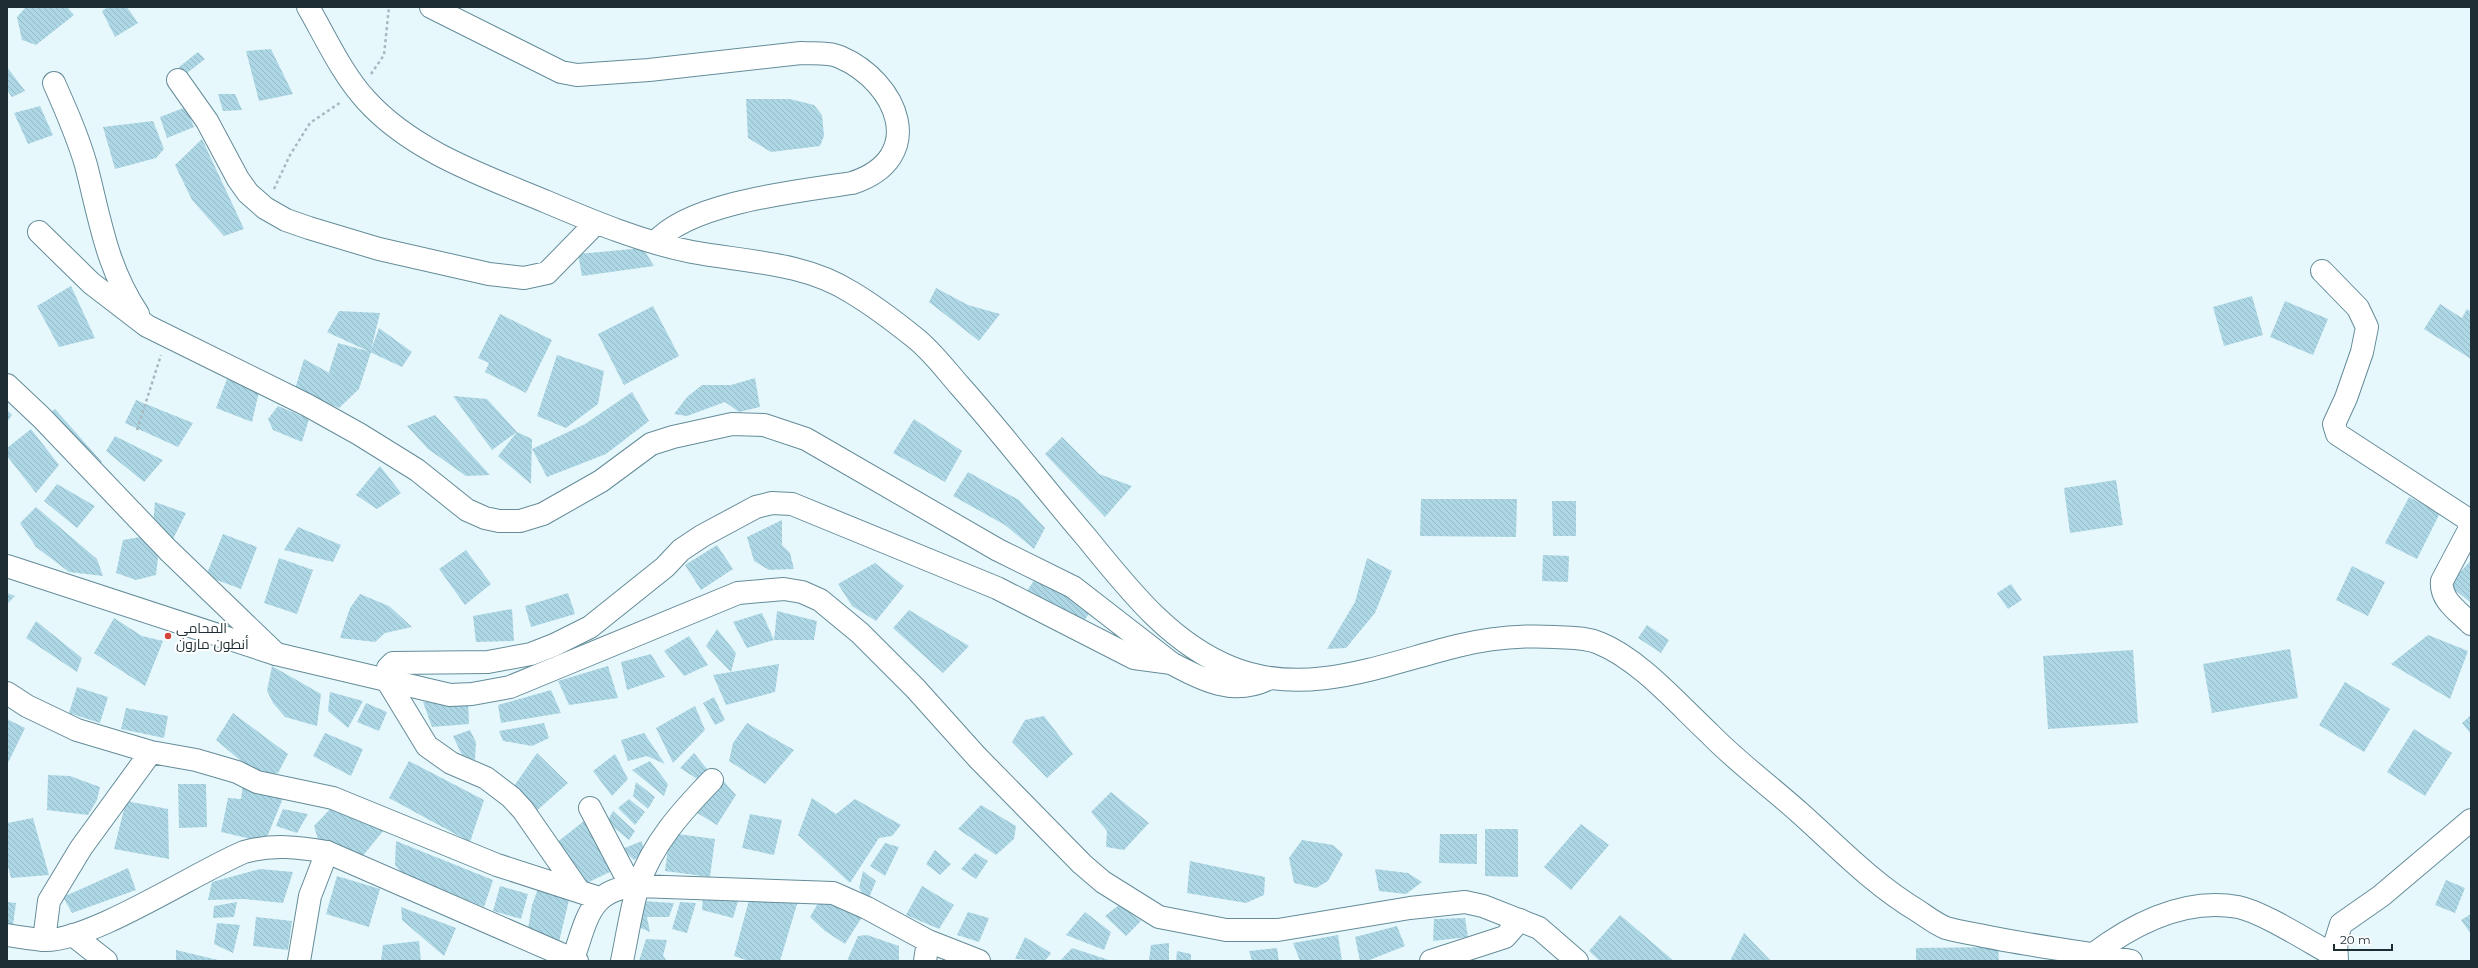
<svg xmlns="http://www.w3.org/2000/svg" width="2478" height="968" font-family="Montserrat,Cairo,sans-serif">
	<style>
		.building { fill: url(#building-back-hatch) }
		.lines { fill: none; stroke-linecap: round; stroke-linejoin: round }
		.street-casing { stroke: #648c99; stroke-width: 24 }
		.secondary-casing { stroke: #648c99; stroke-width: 24 }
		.path { stroke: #a8b9be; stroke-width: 2.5; stroke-dasharray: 3 3; stroke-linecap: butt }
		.street { stroke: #fff; stroke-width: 22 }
		.secondary { stroke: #fff; stroke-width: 22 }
		.poi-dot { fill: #d2453b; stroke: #fff; stroke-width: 1.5 }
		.labels { text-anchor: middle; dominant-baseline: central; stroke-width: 4; stroke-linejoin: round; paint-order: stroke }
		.poi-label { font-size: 14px; fill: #1d2d33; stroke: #fff; text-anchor: start }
	</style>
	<defs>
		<pattern id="building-back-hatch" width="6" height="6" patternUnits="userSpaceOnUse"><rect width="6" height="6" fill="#add7e5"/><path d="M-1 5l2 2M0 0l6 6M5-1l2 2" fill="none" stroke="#94b9c5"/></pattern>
	</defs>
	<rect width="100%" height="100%" fill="#e7f8fd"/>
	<path class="building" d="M26,7H67L74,15L36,45L22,40L17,17Z
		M108,7H127L138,23L115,37L102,11Z
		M271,49L293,94L259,101L246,51Z
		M198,52L205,59L178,80L179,67Z
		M7,67L25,91L12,97L7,90Z
		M218,94H235L242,110L223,111Z
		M746,99H790L814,105L822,115L824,136L820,146L771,152L748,138Z
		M40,106L53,135L28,144L14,113Z
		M186,107L194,127L167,138L160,117Z
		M153,121L164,149L156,158L115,169L103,127Z
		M202,139L244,229L224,236L192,200L175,165Z
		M643,248L654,266L582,276L578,254Z
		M71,286L95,338L59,347L37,306Z
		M936,288L968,305L1000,314L979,341L929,302Z
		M2252,296L2263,335L2224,346L2213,307Z
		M2285,301L2328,319L2313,355L2270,337Z
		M2440,304L2462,318L2467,309L2471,312V359L2424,329Z
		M653,306L679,356L624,385L598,334Z
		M339,311L380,313L371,350L379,328L412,352L402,367L327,332Z
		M500,314L552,340L526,393L485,372L489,363L478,358Z
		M338,343L371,352L359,389L339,408L295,389L304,359L333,375L329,372Z
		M557,355L604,371L598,404L566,428L537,416Z
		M755,378L760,407L739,412L725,402L687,416L674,414L687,397L702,385H731Z
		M227,379L259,392L252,422L216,408Z
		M632,392L649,421L606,454L547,477L532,449L585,424Z
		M453,396L487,399L517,432L492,450Z
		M136,400L193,423L178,447L125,423Z
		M278,406L309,419L302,442L273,430L268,419Z
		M55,409L102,462L92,472L42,418Z
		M7,410L12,415L7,422Z
		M435,415L490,475L466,476L428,449L407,426Z
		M914,419L962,451L945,482L893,453Z
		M31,429L59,465L36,493L7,456V448Z
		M517,432L532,439L531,484L498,456Z
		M115,436L163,460L144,482L106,451Z
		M1062,437L1099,474L1132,486L1105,517L1045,454Z
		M380,466L401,493L377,509L356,495Z
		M968,472L1019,500L1045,528L1034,549L1005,525L953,496Z
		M2116,480L2123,525L2070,533L2064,488Z
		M57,484L95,506L77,528L44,501Z
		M2409,497L2440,513L2417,559L2385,543Z
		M1421,499H1517L1516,537L1420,536Z
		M1552,501H1576V536H1553Z
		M155,502L186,513L172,541L152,535Z
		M36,507L97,559L103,576L69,572L36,547L20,523Z
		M782,520V545L790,553L794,569L769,570L754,561L747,537Z
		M298,527L341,545L333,562L284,550Z
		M223,534L257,547L241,589L206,576Z
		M152,535L158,558L156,575L136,580L116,573L123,540Z
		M717,545L733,569L701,590L685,565Z
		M466,550L491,584L465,605L439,569Z
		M1543,555L1569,556L1568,582L1542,581Z
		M279,558L313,570L297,614L264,603Z
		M1367,558L1392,571L1375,613L1346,648L1327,649L1355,602Z
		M2471,560V603L2449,585Z
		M875,563L904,586L876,621L852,606L838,584Z
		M2352,566L2385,582L2368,616L2336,600Z
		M1037,576L1090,612L1080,627L1027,591Z
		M2011,584L2022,600L2008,609L1997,593Z
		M7,593L15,596L7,604Z
		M568,593L575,614L531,627L525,606Z
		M360,594L389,606L412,627L385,633L375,642L340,638L350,608Z
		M512,609L514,641L476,642L473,616Z
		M909,610L969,646L943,673L893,628Z
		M777,611L817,621L814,640H774Z
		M762,613L774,640L747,648L733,622Z
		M114,618L142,636L163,641L145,686L94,653Z
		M36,621L82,658L77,672L26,638Z
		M1647,625L1669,640L1661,653L1638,638Z
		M717,629L736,653L731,672L706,646Z
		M2428,635L2468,651L2450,699L2391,664Z
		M689,636L708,665L684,676L664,651Z
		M2290,649L2298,698L2212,713L2203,664Z
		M2133,650L2138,723L2048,729L2043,656Z
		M651,654L665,677L627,690L621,662Z
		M779,664L775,692L726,705L713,675Z
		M272,666L321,694L317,726L285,717L273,703L267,691Z
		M608,666L618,698L569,705L558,681Z
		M2345,682L2390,709L2364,752L2319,725Z
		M77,687L108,697L100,723L69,713Z
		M551,690L561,713L501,723L498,705Z
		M330,692L363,701L348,728L328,711Z
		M714,697L725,720L715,725L703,703Z
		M468,700L469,724L432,727L423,702Z
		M366,703L387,712L379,731L357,722Z
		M695,706L705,730L673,763L656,728Z
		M126,708L168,716L164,738L121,729Z
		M233,713L288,754L278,773L259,776L216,740Z
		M2471,715V734L2462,723Z
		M1044,716L1073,754L1047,778L1012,742L1025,720Z
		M7,719L25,728L7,765Z
		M544,723L549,738L532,746L503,741L499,731Z
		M747,723L794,750L765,784L729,761L733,743Z
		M2414,729L2452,753L2425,796L2387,772Z
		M470,730L476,742L475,760L462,755L453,736Z
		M325,733L363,749L351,776L313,756Z
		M644,733L665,764L647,756L628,761L621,740Z
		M537,753L568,783L534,813L512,789Z
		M694,753L712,775L702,782L680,768Z
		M615,754L628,779L612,796L593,771Z
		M409,761L484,800L470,842L389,798Z
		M650,761L668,784L664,796L632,770Z
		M48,775L70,776L100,787L97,800L88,815L47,810Z
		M719,776L736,795L717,825L694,811Z
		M636,782L655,797L648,809L633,796Z
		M178,784H206L207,827L179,828Z
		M243,784L283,798L265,842L221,832L228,798L241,799Z
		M1111,792L1149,823L1124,850L1106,847L1107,831L1091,812Z
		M812,798L836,814L855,799L901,825L892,836L879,838L850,883L798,835Z
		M629,799L645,812L635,825L618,808Z
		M126,801L168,809L169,859L114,849Z
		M981,805L1016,826L1014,839L996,855L958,829Z
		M331,808L384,830L361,858L319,843L314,826Z
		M283,809L308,814L297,833L276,826Z
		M613,811L635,831L629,840L607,822Z
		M750,814L782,820L774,855L742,848Z
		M33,818L49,875L11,878L7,863V823Z
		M584,821L616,869L585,884L551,847Z
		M1581,824L1609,845L1571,890L1544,867Z
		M1485,829H1518V877L1485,876Z
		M670,833L715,839L710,877L665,871Z
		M1440,834H1477V864L1439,863Z
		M1302,840L1333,845L1343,854L1328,881L1316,888L1294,883L1289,858Z
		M396,841L493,880L484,907L403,874L395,865Z
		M642,841L644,853L634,860L622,849Z
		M885,843L899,847L885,876L870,866Z
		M935,850L951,864L940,875L926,864Z
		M975,853L988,861L976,879L961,869Z
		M1190,861L1265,877L1264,895L1246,903L1187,893Z
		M128,868L136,890L72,913L63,897Z
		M260,869L293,872L283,903L244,899L208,900L212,882Z
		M1375,869L1408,873L1422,882L1406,894L1379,891Z
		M863,871L876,881L868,900L859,888Z
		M337,876L380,889L369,927L326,914Z
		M2446,880L2465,888L2455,913L2435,905Z
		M500,886L528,894L521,919L493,911Z
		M539,886L569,900L559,942L528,929L532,905Z
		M922,886L954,905L939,929L906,915Z
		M703,895L739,898L733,918L702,910Z
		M749,900L798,901L780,961H749L734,956Z
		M820,900L864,914L845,944L825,931L810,917Z
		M643,901L674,903L669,917H647L650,932L632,924Z
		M7,902L16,903L13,925L7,924Z
		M237,902L234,917L213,918L214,906Z
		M680,902L696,903L687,933L672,929Z
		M1119,905L1141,921L1126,936L1105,916Z
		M401,907L456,928L444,956L402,920Z
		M968,912L989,918L979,942L957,935Z
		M1085,912L1111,932L1104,950L1066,935Z
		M2471,914V934L2461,920Z
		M1620,915L1674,961H1600L1589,951Z
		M256,917L292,921L288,950L253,946Z
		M1465,918L1468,937L1433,941L1434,919Z
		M217,923L240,925L233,953L214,944Z
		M1397,926L1405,946L1367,961H1360L1355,937Z
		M1744,933L1771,961H1730Z
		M867,935L899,946V961H847L858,936Z
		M1338,935L1342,961H1300L1293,943Z
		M1025,937L1051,953L1045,961L1015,959Z
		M646,939L667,940L663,956L667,961H639Z
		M419,941L421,961H381L383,945Z
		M1169,943V961H1149L1151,945Z
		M1998,947L1999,961H1916V948Z
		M1072,948L1109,960L1060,961Z
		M1277,948L1279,961H1252L1249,951Z
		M176,950L218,960V961H176Z
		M1177,951L1191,954V961H1176Z"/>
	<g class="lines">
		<g class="street-casing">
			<path id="street" d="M308,7C326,38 342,74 366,100C413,152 485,176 547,202C594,222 642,242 692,252C746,262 804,262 851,292C873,305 894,321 914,337C931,350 945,369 959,385C1003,434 1043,487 1086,537C1127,587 1169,643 1232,668C1307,698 1384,664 1457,646C1489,638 1522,635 1555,637C1570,638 1585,637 1599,643C1639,659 1678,704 1709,733C1737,762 1770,786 1800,813C1839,848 1873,884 1918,911C1927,917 1936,924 1946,928C1956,931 1968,933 1979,935C2029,946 2080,951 2131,961
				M431,7L561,72L577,75L649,70L801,53C813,54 829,52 840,57C898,82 929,158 852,183C801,191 690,202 656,242
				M178,80L207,121L238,179L248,193L265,208L286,220L309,228L379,249L489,274L524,278L547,273L596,223
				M54,83C66,110 78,137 86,165C100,219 106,266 138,314
				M39,232L91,283L147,326L307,405L359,434L417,470L467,510L485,518L499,521H520L543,514L601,481L651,444L673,437L732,424L764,425L806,439L998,550L1073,587L1171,663C1203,680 1233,696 1268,679
				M2322,271L2358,308L2367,327L2362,352L2346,398L2334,424L2337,434L2469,520V530L2442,581C2440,600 2458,611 2471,624
				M7,385L42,418L168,550L276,654
				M7,693L27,706L77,730L151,752L196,760L237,772L257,782L333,798L497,865L599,898
				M590,808L631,886
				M579,891L523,810L511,797L486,778L451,763L427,746L388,682V668L393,663L488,662L531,654L554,645L590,627L665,567L681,550L702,536L756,507L772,503L792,504L997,588L1134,658L1171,663
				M73,935L106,961
				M44,940L49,901L81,848L151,752
				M2092,955C2133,924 2184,897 2238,907C2263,912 2311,943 2335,956
				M573,959C587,920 589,888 638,886L833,893L867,908L928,941L979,961
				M299,961L310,896L327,852
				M622,961C627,937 631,910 638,886C652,844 682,811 712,780
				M925,961L928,941
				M1431,961L1505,937L1520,920
				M2337,961L2336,940L2341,924L2381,896L2471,820"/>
		</g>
		<g class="secondary-casing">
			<path id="secondary" d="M7,566L276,654L450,695L472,694L510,687L738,593L784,589L802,592L820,600L860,633L915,688L977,757L1082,864L1103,882L1159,917L1226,930H1278L1410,908L1465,902L1483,906L1539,928L1577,961
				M7,935C19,937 32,939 43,940C89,943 196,872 244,852C272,844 299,847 327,852L577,961"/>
		</g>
		<path class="path" d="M371,74L384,55L389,7
			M274,189L290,155L310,123L341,102
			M137,430L161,355"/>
		<use href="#street" class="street"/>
		<use href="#secondary" class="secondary"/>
	</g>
	<circle class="poi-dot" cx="168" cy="636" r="4"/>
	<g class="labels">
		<g class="poi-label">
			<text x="176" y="628">المحامي<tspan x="176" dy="16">أنطون مارون</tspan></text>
		</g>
	</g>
	<rect width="2478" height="968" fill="none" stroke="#1d2d33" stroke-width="16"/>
	<path d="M2334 944v6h58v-6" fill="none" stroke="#1d2d33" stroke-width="2"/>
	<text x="2340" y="944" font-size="12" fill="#1d2d33" stroke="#ffffff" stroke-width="3" paint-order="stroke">20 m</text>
</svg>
